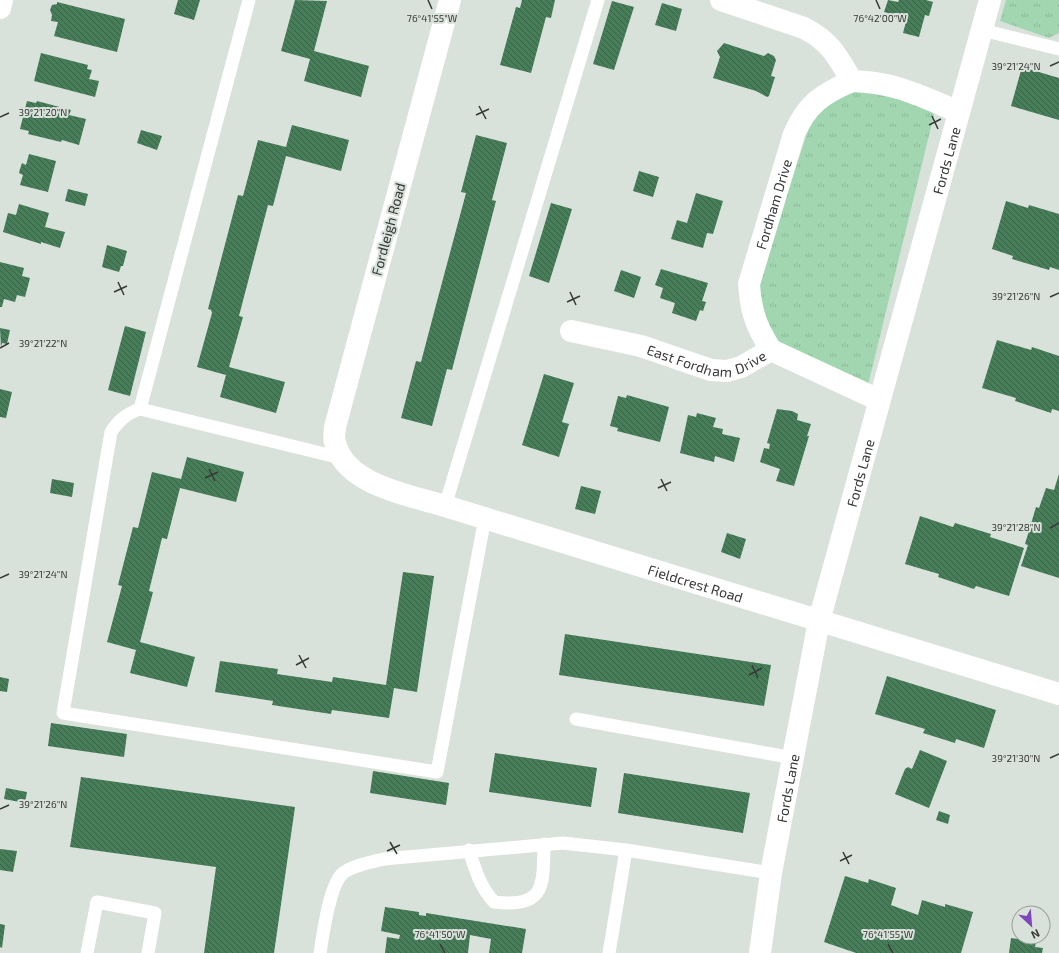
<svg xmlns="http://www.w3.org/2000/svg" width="1059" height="953" font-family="'Exo 2',sans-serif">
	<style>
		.grass { fill: url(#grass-tufts) }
		.building { fill: url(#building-back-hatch) }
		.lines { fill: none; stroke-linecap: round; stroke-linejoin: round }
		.service { stroke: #fff; stroke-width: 13 }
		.minor { stroke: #fff; stroke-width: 22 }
		.tertiary { stroke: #fff; stroke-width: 22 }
		.ticks { fill: none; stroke: #363936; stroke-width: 1.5 }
		.labels { text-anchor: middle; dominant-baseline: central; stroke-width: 4; stroke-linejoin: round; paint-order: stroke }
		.street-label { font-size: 14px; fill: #363936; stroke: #d9e1db }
		.ticks-label { font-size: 10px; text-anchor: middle; fill: #363936; stroke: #d9e1db; stroke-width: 4; stroke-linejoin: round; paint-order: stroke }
	</style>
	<defs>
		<pattern id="grass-tufts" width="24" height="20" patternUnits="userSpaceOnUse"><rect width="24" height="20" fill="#a2d6b1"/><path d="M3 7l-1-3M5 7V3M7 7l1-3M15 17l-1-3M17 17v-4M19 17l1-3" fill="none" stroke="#8cb899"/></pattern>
		<pattern id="building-back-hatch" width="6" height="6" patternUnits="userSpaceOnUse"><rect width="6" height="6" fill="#477e59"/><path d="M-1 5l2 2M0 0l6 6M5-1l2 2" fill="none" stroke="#396347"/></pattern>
	</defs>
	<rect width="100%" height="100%" fill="#d9e1db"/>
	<path class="grass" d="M1006,0H1059V33L1049,38L1000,21Z
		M850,91L899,93L931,110L934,115L867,389L784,346C761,327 760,311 758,283L814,112Z"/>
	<path class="building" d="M178,0H200L194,20L174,14Z
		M295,0L327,1L314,51L369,66L361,97L304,81L310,59L281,51Z
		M522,0H555L551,18L546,17L531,73L500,65L516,7L520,8Z
		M888,0L898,2L899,0H926L933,2L929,16L925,15L919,37L903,33L907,18L884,12Z
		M612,1L634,7L614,70L593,64Z
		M57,2L125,19L117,52L54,36L58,22L51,21L52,15L50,10L52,5L57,4Z
		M662,3L682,9L676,31L655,25Z
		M724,43L764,56L768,53L774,56L776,60L771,76L775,77L769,96L767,97L756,91L713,78L720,57L717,51Z
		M41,53L88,65L87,69L92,70L89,79L99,81L95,97L34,81Z
		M1022,67L1059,78V120L1011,106Z
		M27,101L36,103L37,101L71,110L69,115L86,119L79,145L62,140L61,142L28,134L29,131L20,129Z
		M292,125L349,140L341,171L286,156L273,206L268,205L239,316L243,317L229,367L285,382L276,413L220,397L226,375L197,367L212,313L211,310L208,309L238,195L243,196L258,140L286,147Z
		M141,130L162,136L157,150L137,143Z
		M476,135L507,143L492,200L496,201L452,370L447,369L432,426L401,418L416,361L421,362L436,305L466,193L461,192Z
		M29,154L56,161L48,192L20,185L23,175L19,173L20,169L22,163L26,165Z
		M639,171L659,177L653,197L633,191Z
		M68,189L88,194L85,206L65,201Z
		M696,193L723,201L713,234L707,233L703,248L671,239L677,220L687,223Z
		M1006,201L1028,208L1029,205L1059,214V270L1050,267L1049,270L1012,259L1013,256L992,249Z
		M551,203L572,209L549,283L529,276Z
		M19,204L49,213L45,227L65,232L60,248L41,242V244L3,232L8,213L16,215Z
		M107,245L127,251L123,266H121L119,272L102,267Z
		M0,262L24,268L22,276L30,278L25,297L17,295L15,302L4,299L2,307H0Z
		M661,269L708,283L702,301L706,302L703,311L700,310L696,321L672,313L675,303L660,298L663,288L655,285Z
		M621,270L641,277L634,298L614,291Z
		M125,326L146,332L130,396L108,390Z
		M0,328L10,330L7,344L2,343L1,348Z
		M997,340L1031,350L1032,347L1059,356V411L1052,409L1051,413L1015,401L1016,398L982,388Z
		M544,374L574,383L562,422L569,424L559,457L522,445Z
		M0,389L12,392L6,418L0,417Z
		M627,395L669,407L660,442L617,431L618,428L610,426L618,396L626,398Z
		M777,409L792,411L798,414L797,420L811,424L807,436H809L794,486L776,481L780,469L760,462L764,448L769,449L770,444L767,443Z
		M697,413L716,418L713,427L723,429L722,434L740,438L734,462L715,456L714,462L680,453L688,415L696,417Z
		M187,457L244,472L236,502L180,488L167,539L162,538L149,591L153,592L140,642L195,657L187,687L130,673L136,650L107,642L122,586L118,585L133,527L138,528L152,472L181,479Z
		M1059,474V578L1021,566L1028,545L1025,544L1036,507L1039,508L1046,488L1054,490Z
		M52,479L74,483L72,497L50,493Z
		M581,486L601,491L595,514L575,509Z
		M920,516L953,527L955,523L991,534L990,537L1024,548L1009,596L976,586L974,589L938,577L939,574L905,564Z
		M727,533L746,539L740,559L721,552Z
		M403,572L434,576L417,692L394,688L389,718L332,710L331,714L272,705L273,701L215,692L220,661L278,669L277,674L332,682L333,677L386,685Z
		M565,634L771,665L764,706L559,675Z
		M887,676L996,710L984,748L956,739L955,743L923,733L925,729L875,714Z
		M0,677L9,679L7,692L0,691Z
		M51,723L127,734L124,757L48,746Z
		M920,750L947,761L929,808L895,794L905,769L908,767L912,769Z
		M495,753L597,768L591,807L489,792Z
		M373,771L449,783L446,805L370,793Z
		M624,773L750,793L743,833L618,813Z
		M81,777L295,807L274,953H204L216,867L70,847Z
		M6,788L27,792L25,803L4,799Z
		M939,811L950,815L948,824L936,820Z
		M0,849L17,851L13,872L0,870Z
		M845,876L868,883L869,879L896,888L891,905L918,915L922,900L945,907V904L973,912L961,953H856L824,942Z
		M385,907L419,912V915L426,916V913L526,929L522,953H489L491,939L470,935L468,953H385L387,937L399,939L400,935L381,931Z
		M0,924L5,925L2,948L0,947Z
		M1011,938L1036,942L1035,947L1043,948L1042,953H1009Z"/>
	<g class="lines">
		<path class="service" d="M982,30L1059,49
			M140,409L249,0
			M341,458L140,409C126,414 119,420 111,432L63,713L437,772L485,518
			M445,506L598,0
			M576,719L794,758
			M469,850C475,869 480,887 494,902C546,908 543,886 544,844
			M87,953L97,902L155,913L148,953
			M320,953C323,935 329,885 343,873C354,865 371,862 384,859L563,843L626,850L771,873
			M609,953L626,850"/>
		<g class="minor">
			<path id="s1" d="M450,0L335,427C335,432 333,438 335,442C344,485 410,495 445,506L1059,694"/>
			<path d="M721,0L804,28C831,42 837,56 852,81C895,82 920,96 959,112"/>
			<path d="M0,8L2,0"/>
			<path id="s2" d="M571,331L641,346L711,370L727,371L741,367L771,350L879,400"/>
			<path id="s3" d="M771,350C756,326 751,312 749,284L794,134C807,104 822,94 852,81"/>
		</g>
		<path class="tertiary" id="s4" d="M760,953L771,873L819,621L990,0"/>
	</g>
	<path class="ticks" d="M428,0L432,9M876,0L880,9M1050,66L1059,62M479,106L486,119M476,115L489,109M932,116L938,129M0,117L9,113M929,125L941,119M118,282L124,295M114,292L127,286M570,292L576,305M1050,297L1059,293M567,302L580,296M0,348L9,343M209,469L215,481M205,478L218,472M661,479L667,491M658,488L671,482M1050,528L1059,523M0,578L9,574M299,655L306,668M296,665L309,658M752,665L758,678M749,675L762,668M1050,758L1059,754M0,809L9,805M390,842L397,854M387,851L400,845M843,852L849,864M840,861L852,855M440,944L445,953M888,944L893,953"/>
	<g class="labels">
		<g class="street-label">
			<text stroke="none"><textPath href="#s4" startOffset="815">Fords Lane</textPath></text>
			<text stroke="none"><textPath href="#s3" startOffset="154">Fordham Drive</textPath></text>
			<text transform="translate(388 229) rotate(-75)">Fordleigh Road</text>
			<text stroke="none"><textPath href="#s2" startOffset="141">East Fordham Drive</textPath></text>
			<text stroke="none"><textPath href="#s4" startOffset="491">Fords Lane</textPath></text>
			<text stroke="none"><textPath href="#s1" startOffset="853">Fieldcrest Road</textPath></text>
			<text stroke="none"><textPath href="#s4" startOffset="167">Fords Lane</textPath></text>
		</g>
	</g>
	<g class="ticks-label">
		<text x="432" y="22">76°41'55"W</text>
		<text x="880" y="22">76°42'00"W</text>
		<text x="1016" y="70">39°21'24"N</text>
		<text x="43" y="116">39°21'20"N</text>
		<text x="1016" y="300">39°21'26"N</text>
		<text x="43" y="347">39°21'22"N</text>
		<text x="1016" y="531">39°21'28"N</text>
		<text x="43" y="578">39°21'24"N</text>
		<text x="1016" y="762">39°21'30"N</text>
		<text x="43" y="808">39°21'26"N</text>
		<text x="440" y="938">76°41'50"W</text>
		<text x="888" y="938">76°41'55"W</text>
	</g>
	<g transform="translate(1031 925) rotate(154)"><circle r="19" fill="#d9e1db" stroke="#989e99"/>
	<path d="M0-3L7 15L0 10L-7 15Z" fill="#8046bc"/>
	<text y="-6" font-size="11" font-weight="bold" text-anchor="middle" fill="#363936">N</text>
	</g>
</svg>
